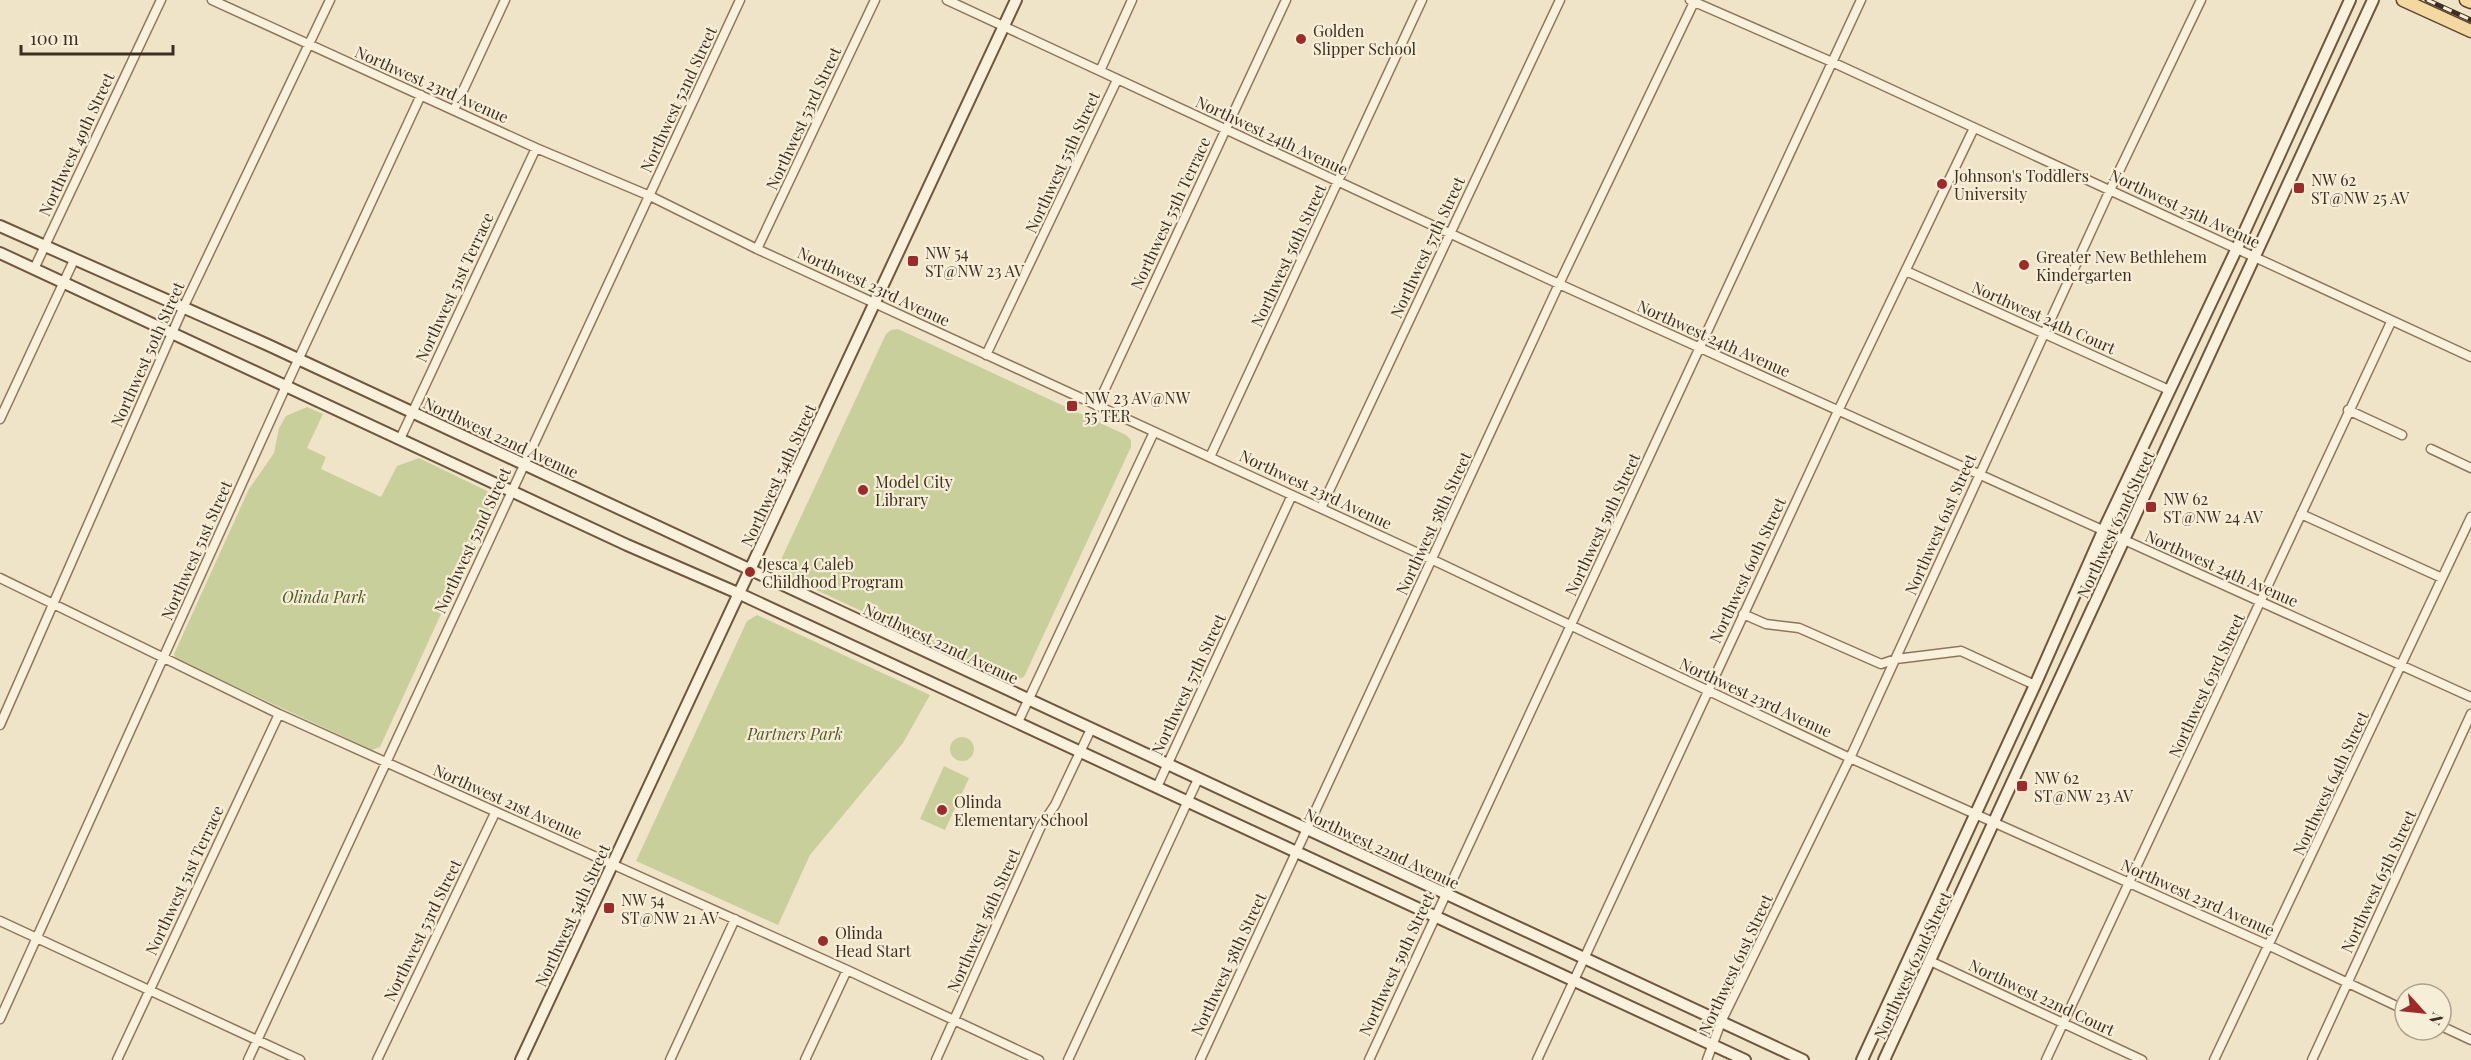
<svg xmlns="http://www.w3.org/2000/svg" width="2471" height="1060" font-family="'Playfair Display',serif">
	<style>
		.green { fill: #c9cf9b }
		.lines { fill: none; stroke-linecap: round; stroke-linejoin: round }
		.minor-casing { stroke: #8d765c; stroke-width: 11 }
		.secondary-casing { stroke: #6f573f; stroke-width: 14 }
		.primary-casing { stroke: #5b4430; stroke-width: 15 }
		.minor { stroke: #faf1dc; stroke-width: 8 }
		.secondary { stroke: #faf1dc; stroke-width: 10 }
		.primary { stroke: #f3d9a0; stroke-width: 12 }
		.rail-casing { stroke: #3d2e20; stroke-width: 5 }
		.rail { stroke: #f7eed8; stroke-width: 3; stroke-dasharray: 9; stroke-linecap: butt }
		.poi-dot { fill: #9e2a2b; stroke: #f7eed8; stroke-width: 2 }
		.labels { text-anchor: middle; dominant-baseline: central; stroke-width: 4.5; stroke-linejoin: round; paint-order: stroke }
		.poi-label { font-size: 16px; fill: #3d2e20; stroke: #f7eed8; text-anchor: start }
		.street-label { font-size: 16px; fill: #3d2e20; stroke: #f7eed8 }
		.park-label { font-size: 16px; font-style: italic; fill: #4d5a26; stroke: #f7eed8 }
	</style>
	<rect width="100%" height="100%" fill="#f0e4c8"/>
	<path class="green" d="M898,329L1126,435L1131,440V447L1024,677L1012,681L784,575L779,564L886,334L891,330Z
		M307,407L323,414L307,448L326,457L321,469L381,497L397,466L419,458L487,491L492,496L491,505L380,747L372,750L176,659L174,654L249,489L274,453L279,428L286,416Z
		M757,615L930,695L903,743L810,855L778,925L636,861L747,621Z
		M950 749a12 12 0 1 1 24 0a12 12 0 1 1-24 0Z
		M944,766L969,778L945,830L920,819Z"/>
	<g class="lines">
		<g class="minor-casing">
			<path id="minor" d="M212,0L536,148L650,196L757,249L1433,560L1850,758L2270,946L2405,1010
				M947,0L1559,284L2471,697
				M1690,0L1832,62L2471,357
				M1100,71L1132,0
				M454,110L505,0
				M757,249L875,0
				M34,269L161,0
				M1906,271L2169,390
				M986,355L1117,80
				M1097,406L1286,0
				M2348,410L2402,435
				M0,419L74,260
				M400,439L536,148
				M2431,449L2471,468
				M1210,457L1422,0
				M1321,508L1560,0
				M2301,514L2442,578
				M0,578L279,714L847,970L1039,1060
				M1743,614L1766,624L1799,628L1881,664L1896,659L1961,651L2035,685
				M1018,722L1154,432
				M0,725L184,306L330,0
				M1157,787L1292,495
				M0,921L300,1060
				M1930,961L2142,1060
				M0,1019L286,386L421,95
				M2441,1026L2471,1040
				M117,1060L279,714
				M248,1060L740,0
				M377,1060L495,813
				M670,1060L735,919
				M805,1060L847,970
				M936,1060L1041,826L1055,805L1091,729
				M1068,1060L1198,779
				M1200,1060L1559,284L1695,0
				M1369,1060L1861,0
				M1537,1060L1838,411L1974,128
				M1707,1060L1721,1022L1850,758L2110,190L2201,0
				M2046,1060L2391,322
				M2214,1060L2471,517
				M2312,1060L2471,714"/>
		</g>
		<g class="secondary-casing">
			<path id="secondary" d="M0,226L268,345L1803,1060
				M0,253L627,545L740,594L1745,1060
				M521,1060L1016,0
				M1862,1060L2035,685L2103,531L2237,248L2350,0
				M1884,1060L2373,0"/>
		</g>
		<g class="primary-casing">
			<path id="primary" d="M2403,0L2471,31
				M2466,0L2471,2"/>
		</g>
		<use href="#minor" class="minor"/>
		<use href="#secondary" class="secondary"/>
		<use href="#primary" class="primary"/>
		<g class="rail-casing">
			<path id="rail" d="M2427,0L2471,20"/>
		</g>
		<use href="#rail" class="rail"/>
	</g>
	<g class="poi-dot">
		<circle cx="1301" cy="39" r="6"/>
		<circle cx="1942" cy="184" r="6"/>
		<rect x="2293" y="182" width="12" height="12" rx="3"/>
		<rect x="907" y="255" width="12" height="12" rx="3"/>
		<circle cx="2024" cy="265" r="6"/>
		<rect x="1066" y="400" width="12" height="12" rx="3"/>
		<circle cx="863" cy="490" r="6"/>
		<rect x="2145" y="501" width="12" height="12" rx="3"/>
		<circle cx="750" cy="572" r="6"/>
		<rect x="2016" y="780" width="12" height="12" rx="3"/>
		<circle cx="942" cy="810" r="6"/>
		<rect x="603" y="902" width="12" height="12" rx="3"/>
		<circle cx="823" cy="941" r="6"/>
	</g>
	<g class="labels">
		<g class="poi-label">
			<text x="1313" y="30">Golden<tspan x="1313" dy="18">Slipper School</tspan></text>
			<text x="1954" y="175">Johnson's Toddlers<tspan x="1954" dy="18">University</tspan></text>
			<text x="2311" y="179">NW 62<tspan x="2311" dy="18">ST@NW 25 AV</tspan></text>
			<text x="925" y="252">NW 54<tspan x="925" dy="18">ST@NW 23 AV</tspan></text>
			<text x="2036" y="256">Greater New Bethlehem<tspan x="2036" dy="18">Kindergarten</tspan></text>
			<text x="1084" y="397">NW 23 AV@NW<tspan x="1084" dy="18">55 TER</tspan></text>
			<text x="875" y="481">Model City<tspan x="875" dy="18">Library</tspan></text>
			<text x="2163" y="498">NW 62<tspan x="2163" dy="18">ST@NW 24 AV</tspan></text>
			<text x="762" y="563">Jesca 4 Caleb<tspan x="762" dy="18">Childhood Program</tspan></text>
			<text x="2034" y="777">NW 62<tspan x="2034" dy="18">ST@NW 23 AV</tspan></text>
			<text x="954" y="801">Olinda<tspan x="954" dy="18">Elementary School</tspan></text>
			<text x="621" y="899">NW 54<tspan x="621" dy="18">ST@NW 21 AV</tspan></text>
			<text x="835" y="932">Olinda<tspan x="835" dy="18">Head Start</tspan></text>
		</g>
		<g class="street-label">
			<text transform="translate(432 84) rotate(24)">Northwest 23rd Avenue</text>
			<text transform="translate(678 99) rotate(-65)">Northwest 52nd Street</text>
			<text transform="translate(803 118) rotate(-65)">Northwest 53rd Street</text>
			<text transform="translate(1272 135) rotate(25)">Northwest 24th Avenue</text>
			<text transform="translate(76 144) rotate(-65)">Northwest 49th Street</text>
			<text transform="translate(1062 162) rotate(-65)">Northwest 55th Street</text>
			<text transform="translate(2185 208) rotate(25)">Northwest 25th Avenue</text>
			<text transform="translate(1170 213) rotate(-65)">Northwest 55th Terrace</text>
			<text transform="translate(1427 247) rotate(-65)">Northwest 57th Street</text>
			<text transform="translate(1288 255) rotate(-65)">Northwest 56th Street</text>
			<text transform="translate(874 286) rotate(25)">Northwest 23rd Avenue</text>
			<text transform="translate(454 287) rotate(-65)">Northwest 51st Terrace</text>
			<text transform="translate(2044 317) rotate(24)">Northwest 24th Court</text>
			<text transform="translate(1714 338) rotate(24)">Northwest 24th Avenue</text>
			<text transform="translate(147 354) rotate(-66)">Northwest 50th Street</text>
			<text transform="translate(501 437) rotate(25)">Northwest 22nd Avenue</text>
			<text transform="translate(778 475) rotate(-65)">Northwest 54th Street</text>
			<text transform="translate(1316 489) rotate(25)">Northwest 23rd Avenue</text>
			<text transform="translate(1433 523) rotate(-65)">Northwest 58th Street</text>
			<text transform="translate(1602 524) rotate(-65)">Northwest 59th Street</text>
			<text transform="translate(1940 524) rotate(-66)">Northwest 61st Street</text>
			<text transform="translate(2115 524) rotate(-65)">Northwest 62nd Street</text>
			<text transform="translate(472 540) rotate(-65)">Northwest 52nd Street</text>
			<text transform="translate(196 550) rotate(-66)">Northwest 51st Street</text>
			<text transform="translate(2222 568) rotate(24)">Northwest 24th Avenue</text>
			<text transform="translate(1747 570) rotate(-65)">Northwest 60th Street</text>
			<text transform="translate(941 643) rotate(25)">Northwest 22nd Avenue</text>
			<text transform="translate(1188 684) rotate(-65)">Northwest 57th Street</text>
			<text transform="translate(2206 685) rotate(-65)">Northwest 63rd Street</text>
			<text transform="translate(1756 697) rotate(25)">Northwest 23rd Avenue</text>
			<text transform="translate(2330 783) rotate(-65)">Northwest 64th Street</text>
			<text transform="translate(508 801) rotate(24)">Northwest 21st Avenue</text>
			<text transform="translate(1382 848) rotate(25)">Northwest 22nd Avenue</text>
			<text transform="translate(184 880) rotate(-65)">Northwest 51st Terrace</text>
			<text transform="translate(2378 881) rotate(-65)">Northwest 65th Street</text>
			<text transform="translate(2198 897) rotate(24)">Northwest 23rd Avenue</text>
			<text transform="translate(572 915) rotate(-65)">Northwest 54th Street</text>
			<text transform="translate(983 920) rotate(-66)">Northwest 56th Street</text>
			<text transform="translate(422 930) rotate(-64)">Northwest 53rd Street</text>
			<text transform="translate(1228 964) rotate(-65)">Northwest 58th Street</text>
			<text transform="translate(1396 964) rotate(-65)">Northwest 59th Street</text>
			<text transform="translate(1735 964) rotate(-65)">Northwest 61st Street</text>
			<text transform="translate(1912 965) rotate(-65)">Northwest 62nd Street</text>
			<text transform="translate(2042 997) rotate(25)">Northwest 22nd Court</text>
		</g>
		<g class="park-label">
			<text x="324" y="596">Olinda Park</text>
			<text x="795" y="733">Partners Park</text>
		</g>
	</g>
	<g transform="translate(2423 1012) rotate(117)"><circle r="28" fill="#f7eed8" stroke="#ada18e" stroke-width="1.5"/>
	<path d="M0-4.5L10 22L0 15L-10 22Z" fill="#9e2a2b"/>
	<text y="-9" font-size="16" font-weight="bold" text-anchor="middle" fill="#3d2e20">N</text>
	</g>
	<path d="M21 45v9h152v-9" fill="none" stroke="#3d2e20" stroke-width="3"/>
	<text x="30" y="45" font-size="18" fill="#3d2e20" stroke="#f7eed8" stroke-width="4.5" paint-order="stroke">100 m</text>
</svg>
